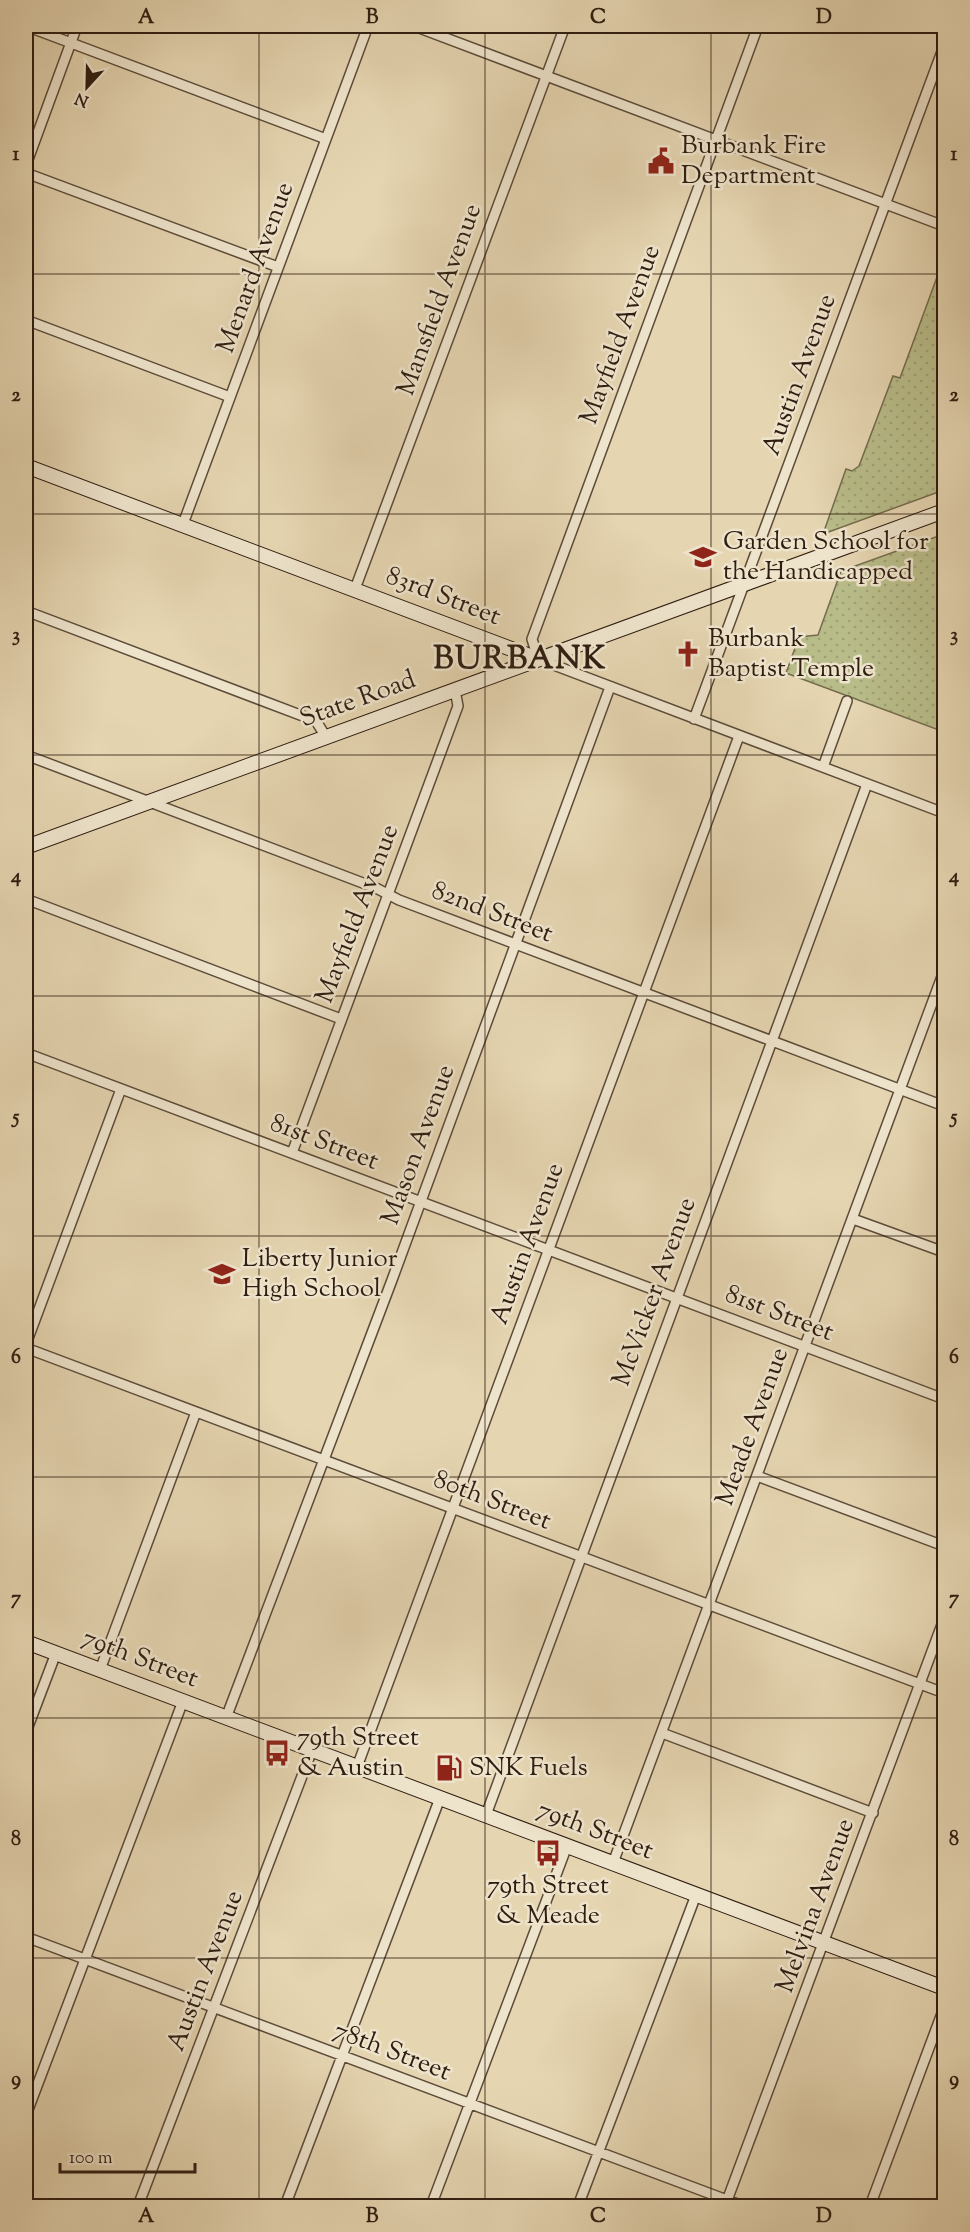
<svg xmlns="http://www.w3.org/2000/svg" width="970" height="2232" font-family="'Sorts Mill Goudy',serif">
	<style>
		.park { fill: url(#park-dots); stroke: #746c4d; stroke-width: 1.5 }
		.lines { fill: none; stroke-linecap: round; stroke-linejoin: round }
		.street-casing { stroke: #5c4b39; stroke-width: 12 }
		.secondary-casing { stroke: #2f1d11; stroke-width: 16 }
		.street { stroke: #eee4cc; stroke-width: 9 }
		.secondary { stroke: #eee4cc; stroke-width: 14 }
		.grid { fill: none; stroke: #2f1d11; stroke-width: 1.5; stroke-opacity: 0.55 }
		.labels { text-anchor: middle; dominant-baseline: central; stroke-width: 5; stroke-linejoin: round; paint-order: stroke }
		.poi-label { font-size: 26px; fill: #2f1d11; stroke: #eee4cc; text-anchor: start }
		.street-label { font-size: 26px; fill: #2f1d11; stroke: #eee4cc }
		.district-label { font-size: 32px; font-weight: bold; letter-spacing: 1.5px; fill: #2f1d11; stroke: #eee4cc }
		.neatline { fill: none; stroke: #2f1d11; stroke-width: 2 }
		.grid-label { font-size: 20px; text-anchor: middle; font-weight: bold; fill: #2f1d11 }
	</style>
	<defs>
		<pattern id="park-dots" width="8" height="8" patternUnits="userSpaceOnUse" patternTransform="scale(1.5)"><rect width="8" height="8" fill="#b8bc89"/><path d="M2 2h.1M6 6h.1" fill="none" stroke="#9ea175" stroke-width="1.8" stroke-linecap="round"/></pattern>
	</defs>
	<rect width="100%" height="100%" fill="#e5d5b1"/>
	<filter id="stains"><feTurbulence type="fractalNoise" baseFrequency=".00333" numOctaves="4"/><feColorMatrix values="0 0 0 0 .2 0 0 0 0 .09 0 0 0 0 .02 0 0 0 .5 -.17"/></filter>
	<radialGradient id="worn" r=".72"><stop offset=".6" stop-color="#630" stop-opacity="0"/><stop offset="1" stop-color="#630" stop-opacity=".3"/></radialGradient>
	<path class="park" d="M944,258V490L823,534L846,469L852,471L859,466L893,376L900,378Z
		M944,534V732L786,673L799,637L818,635L841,571Z"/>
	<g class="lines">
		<g class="street-casing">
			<path id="street" d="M26,26L326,139
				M414,26L944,226
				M758,26L532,639L538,659L944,813
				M26,165L77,26
				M26,173L278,267
				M26,320L230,397
				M183,524L368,26
				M355,589L565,26
				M26,611L316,721L326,737
				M694,719L944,46
				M26,755L376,888L399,900L944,1106
				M823,767L847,701
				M26,899L341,1019
				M26,1053L944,1399
				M292,1153L458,706L455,690
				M853,1219L944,1252
				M26,1344L121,1089
				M26,1348L944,1693
				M757,1476L944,1546
				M100,1670L196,1412
				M226,1718L392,1280L610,687
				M26,1732L56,1653
				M662,1733L873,1813
				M357,1767L739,736
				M486,1815L867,784
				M613,1863L944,971
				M26,1937L743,2206
				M26,2115L183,1701
				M138,2206L312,1750
				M285,2206L440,1798
				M431,2206L567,1846
				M578,2206L696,1895
				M725,2206L944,1619
				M870,2206L944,2008"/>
		</g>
		<g class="secondary-casing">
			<path id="secondary" d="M26,466L538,659
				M26,847L944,511
				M26,1642L944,1988"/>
		</g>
		<use href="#street" class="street"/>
		<use href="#secondary" class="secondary"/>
	</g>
	<path class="grid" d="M259,26V2206M485,26V2206M711,26V2206M26,274H944M26,514H944M26,755H944M26,996H944M26,1236H944M26,1477H944M26,1718H944M26,1958H944"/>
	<defs>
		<g id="civic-bare" transform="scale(2.07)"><path d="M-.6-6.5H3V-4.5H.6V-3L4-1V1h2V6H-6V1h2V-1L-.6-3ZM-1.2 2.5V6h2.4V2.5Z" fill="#8f2418" stroke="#eee4cc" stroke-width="2.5" paint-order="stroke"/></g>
		<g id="school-bare" transform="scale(2.07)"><path d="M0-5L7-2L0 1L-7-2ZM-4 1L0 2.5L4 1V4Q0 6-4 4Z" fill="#8f2418" stroke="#eee4cc" stroke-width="2.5" paint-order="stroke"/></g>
		<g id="church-bare" transform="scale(2.07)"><path d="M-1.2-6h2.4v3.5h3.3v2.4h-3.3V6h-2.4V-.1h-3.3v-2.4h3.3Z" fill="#8f2418" stroke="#eee4cc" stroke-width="2.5" paint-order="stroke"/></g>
		<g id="bus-bare" transform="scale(2.07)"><path d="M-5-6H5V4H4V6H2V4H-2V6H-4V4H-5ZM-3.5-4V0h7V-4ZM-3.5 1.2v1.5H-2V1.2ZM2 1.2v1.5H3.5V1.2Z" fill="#8f2418" stroke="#eee4cc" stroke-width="2.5" paint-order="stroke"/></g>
		<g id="fuel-bare" transform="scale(2.07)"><path d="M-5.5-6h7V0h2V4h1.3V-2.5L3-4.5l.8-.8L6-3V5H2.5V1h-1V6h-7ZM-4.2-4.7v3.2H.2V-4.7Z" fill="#8f2418" stroke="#eee4cc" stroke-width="2.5" paint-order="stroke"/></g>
	</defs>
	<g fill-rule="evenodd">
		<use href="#civic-bare" x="661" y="161"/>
		<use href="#school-bare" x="703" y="557"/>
		<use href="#church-bare" x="688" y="654"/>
		<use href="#school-bare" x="222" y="1274"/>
		<use href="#bus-bare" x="277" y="1753"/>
		<use href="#fuel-bare" x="449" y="1768"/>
		<use href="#bus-bare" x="548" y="1853"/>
	</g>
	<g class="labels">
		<g class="poi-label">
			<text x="681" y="146">Burbank Fire<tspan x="681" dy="30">Department</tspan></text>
			<text x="723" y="542">Garden School for<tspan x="723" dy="30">the Handicapped</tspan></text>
			<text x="708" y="639">Burbank<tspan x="708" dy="30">Baptist Temple</tspan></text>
			<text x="242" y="1259">Liberty Junior<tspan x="242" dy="30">High School</tspan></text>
			<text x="297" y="1738">79th Street<tspan x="297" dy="30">&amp; Austin</tspan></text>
			<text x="469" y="1768">SNK Fuels</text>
			<text x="548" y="1886" text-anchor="middle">79th Street<tspan x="548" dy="30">&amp; Meade</tspan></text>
		</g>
		<g class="street-label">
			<text transform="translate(256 268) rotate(-70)">Menard Avenue</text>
			<text transform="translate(440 300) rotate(-70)">Mansfield Avenue</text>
			<text transform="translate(621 335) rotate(-70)">Mayfield Avenue</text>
			<text transform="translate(800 375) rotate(-70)">Austin Avenue</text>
			<text transform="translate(443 597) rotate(21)">83rd Street</text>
			<text transform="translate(358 700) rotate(-20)">State Road</text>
			<text transform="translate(492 913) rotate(21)">82nd Street</text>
			<text transform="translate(358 914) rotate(-69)">Mayfield Avenue</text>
			<text transform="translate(324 1143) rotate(21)">81st Street</text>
			<text transform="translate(419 1145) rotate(-70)">Mason Avenue</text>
			<text transform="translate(528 1244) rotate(-70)">Austin Avenue</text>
			<text transform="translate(655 1292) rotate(-70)">McVicker Avenue</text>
			<text transform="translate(779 1314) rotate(21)">81st Street</text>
			<text transform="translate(753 1427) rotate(-70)">Meade Avenue</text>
			<text transform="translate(492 1501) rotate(21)">80th Street</text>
			<text transform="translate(140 1659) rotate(21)">79th Street</text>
			<text transform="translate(595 1831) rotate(21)">79th Street</text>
			<text transform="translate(816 1906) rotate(-70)">Melvina Avenue</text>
			<text transform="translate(206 1971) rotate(-69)">Austin Avenue</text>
			<text transform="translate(392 2052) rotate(21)">78th Street</text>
		</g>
		<g class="district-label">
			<text x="520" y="660">BURBANK</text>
		</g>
	</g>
	<rect width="970" height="2232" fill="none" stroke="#e5d5b1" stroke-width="66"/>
	<g transform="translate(87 87) rotate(202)" stroke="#eee4cc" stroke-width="4.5" paint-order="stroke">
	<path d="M0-4.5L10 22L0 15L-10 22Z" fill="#2f1d11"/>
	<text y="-9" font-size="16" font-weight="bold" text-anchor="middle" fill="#2f1d11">N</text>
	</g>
	<path d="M60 2163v9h135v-9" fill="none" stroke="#2f1d11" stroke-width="3"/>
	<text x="69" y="2163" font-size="18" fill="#2f1d11" stroke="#eee4cc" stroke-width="4.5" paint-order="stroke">100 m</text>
	<rect x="33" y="33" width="904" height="2166" class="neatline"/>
	<g class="grid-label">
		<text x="146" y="23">A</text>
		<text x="372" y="23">B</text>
		<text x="598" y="23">C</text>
		<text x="824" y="23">D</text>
		<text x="16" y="160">1</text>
		<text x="954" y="160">1</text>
		<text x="16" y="401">2</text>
		<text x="954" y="401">2</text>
		<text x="16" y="641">3</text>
		<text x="954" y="641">3</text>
		<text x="16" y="882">4</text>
		<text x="954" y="882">4</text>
		<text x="16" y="1123">5</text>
		<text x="954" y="1123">5</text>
		<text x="16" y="1363">6</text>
		<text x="954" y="1363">6</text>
		<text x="16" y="1604">7</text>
		<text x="954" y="1604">7</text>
		<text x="16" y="1845">8</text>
		<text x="954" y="1845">8</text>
		<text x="16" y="2085">9</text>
		<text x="954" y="2085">9</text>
		<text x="146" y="2222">A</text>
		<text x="372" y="2222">B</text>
		<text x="598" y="2222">C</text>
		<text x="824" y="2222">D</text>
	</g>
	<rect width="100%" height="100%" filter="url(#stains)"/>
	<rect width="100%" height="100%" fill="url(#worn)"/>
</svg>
